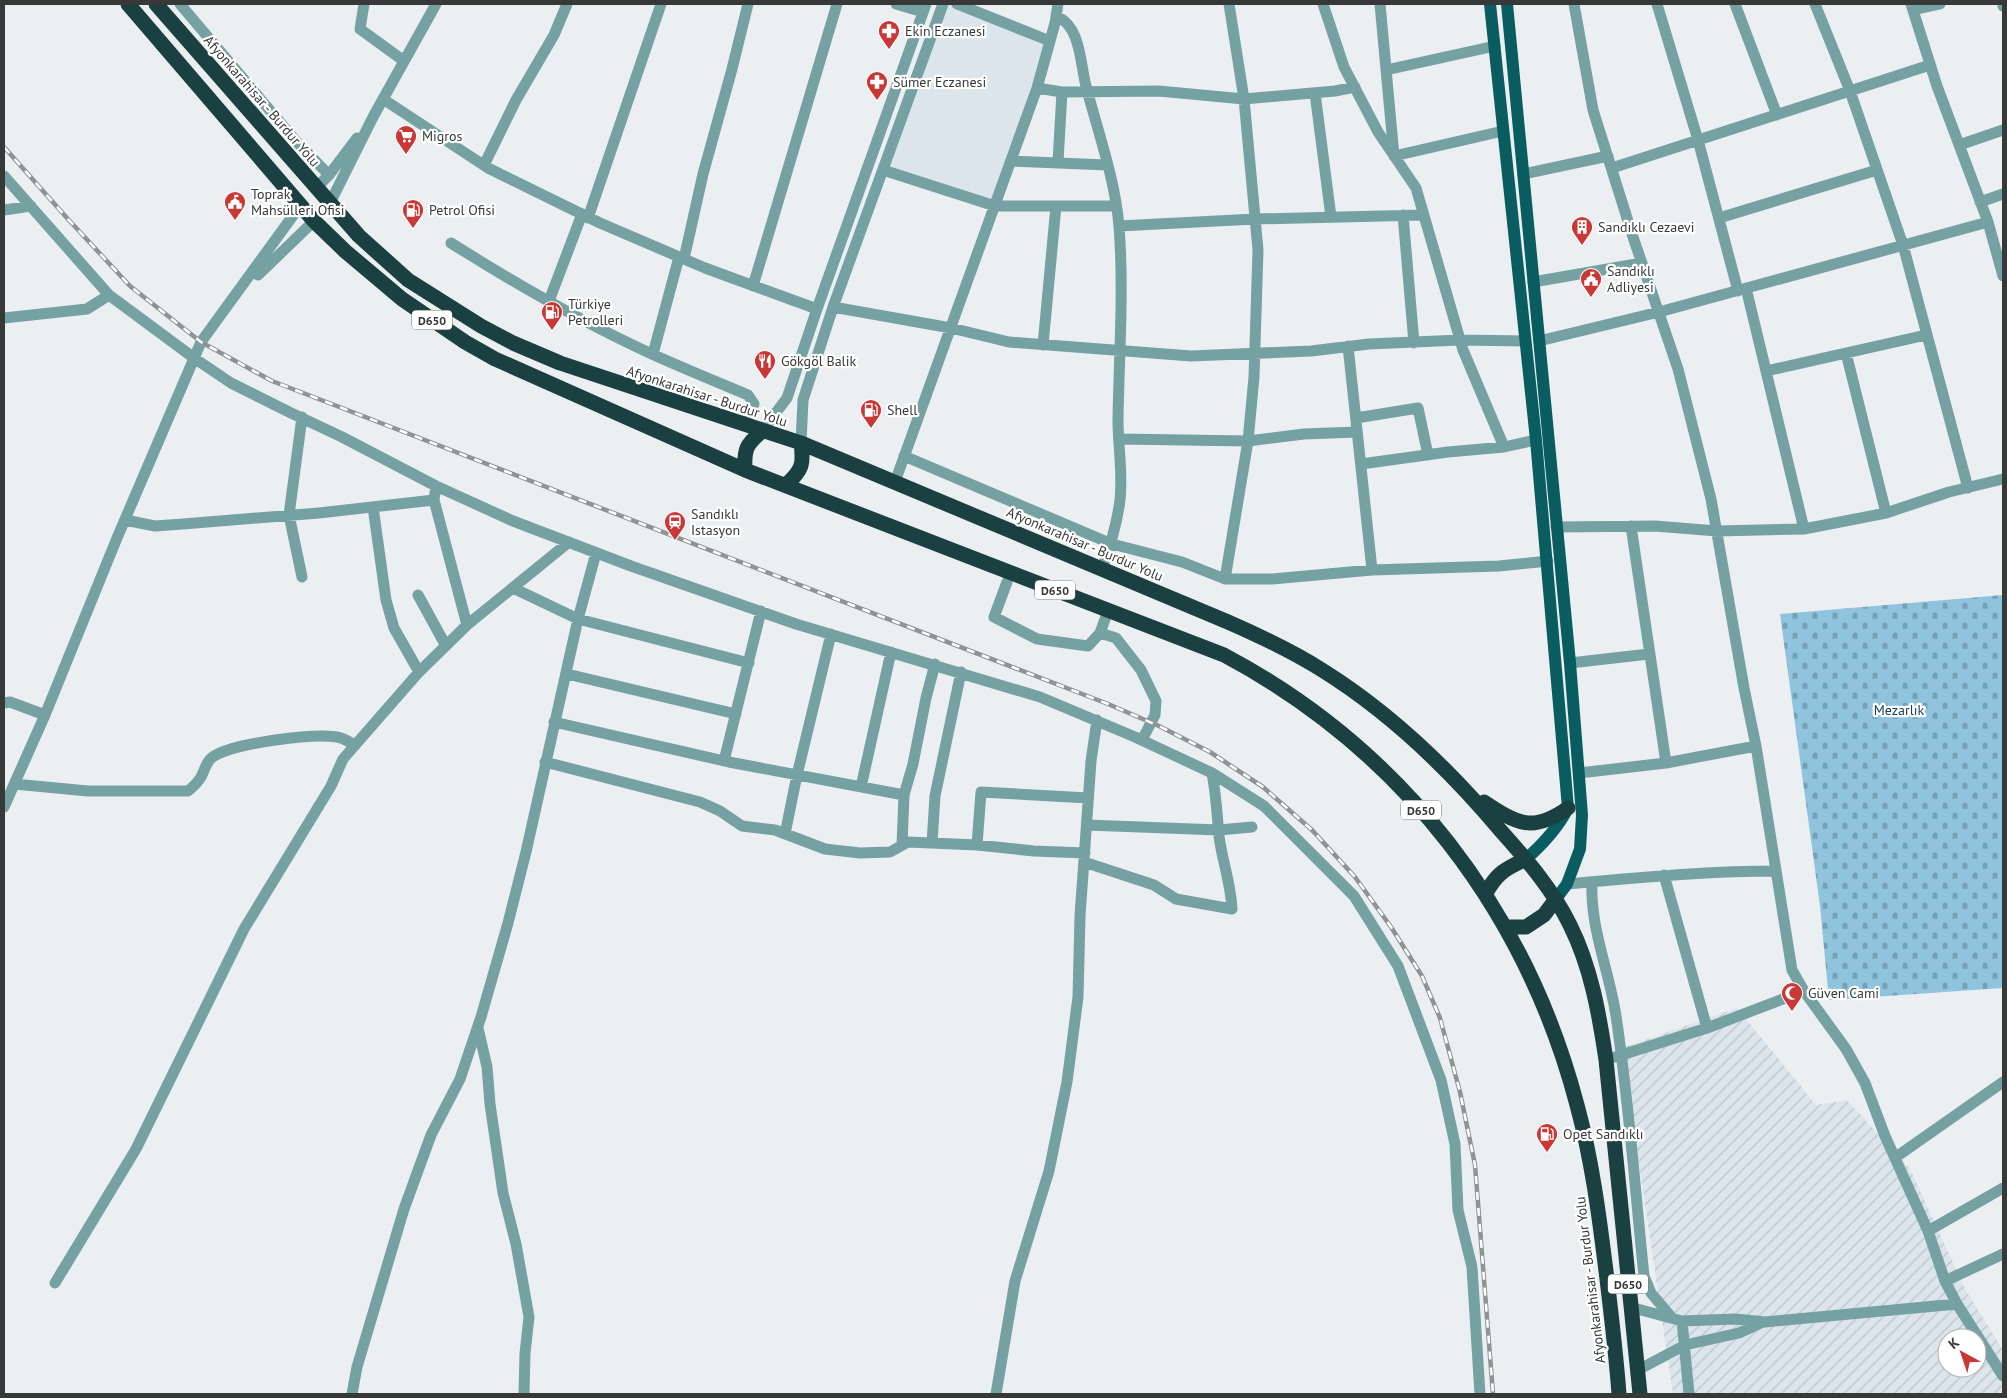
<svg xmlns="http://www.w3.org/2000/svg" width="2007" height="1398" font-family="'PT Sans',sans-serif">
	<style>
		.built { fill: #dbe5eb }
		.industrial { fill: url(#industrial-furrows); fill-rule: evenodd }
		.cemetery { fill: url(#cemetery-stones) }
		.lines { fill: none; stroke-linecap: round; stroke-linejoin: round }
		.minor { stroke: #75a1a3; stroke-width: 11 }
		.major { stroke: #095d61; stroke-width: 12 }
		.highway { stroke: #1b4042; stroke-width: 15 }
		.rail-casing { stroke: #909394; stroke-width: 4.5 }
		.rail { stroke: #fff; stroke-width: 2.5; stroke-dasharray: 8; stroke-linecap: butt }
		.labels { text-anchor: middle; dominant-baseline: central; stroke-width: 4.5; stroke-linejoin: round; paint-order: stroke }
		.shield { fill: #fff; stroke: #737474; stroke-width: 1 }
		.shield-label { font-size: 12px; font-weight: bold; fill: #373939 }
		.poi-label { font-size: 14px; fill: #373939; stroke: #fff; text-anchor: start }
		.street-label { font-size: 14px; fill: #373939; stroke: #fff }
		.park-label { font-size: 14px; fill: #173f51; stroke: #fff }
	</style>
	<defs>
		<pattern id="industrial-furrows" width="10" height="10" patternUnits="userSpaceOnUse" patternTransform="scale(1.25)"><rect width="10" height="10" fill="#dbe5eb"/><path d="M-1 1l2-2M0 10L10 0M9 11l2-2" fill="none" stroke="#bdc5ca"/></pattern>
		<pattern id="cemetery-stones" width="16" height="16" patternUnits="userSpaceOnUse" patternTransform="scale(1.25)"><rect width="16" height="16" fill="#90c4de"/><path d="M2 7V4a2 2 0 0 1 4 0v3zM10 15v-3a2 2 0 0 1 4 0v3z" fill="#76a0b5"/></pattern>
	</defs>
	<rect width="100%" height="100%" fill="#eceff1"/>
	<path class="built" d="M943,4H957L1050,41L995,206L883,170Z"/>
	<path class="industrial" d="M1737,1008L1816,1105L1847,1100L1910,1169L1965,1289L2003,1350V1394H1673L1622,1048ZM1947,1338H1977V1368H1947Z"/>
	<path class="cemetery" d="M2003,595V988L1829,1000L1820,906L1780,614Z"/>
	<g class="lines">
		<path class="minor" d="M180,4L295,140L329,175
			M364,4L360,29L404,61
			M896,4L923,12
			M957,4L1050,41
			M1323,4L1344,67L1378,132L1416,188L1463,350L1504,447
			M1380,4L1394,156L1503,131
			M1574,4L1593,110L1633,237L1678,369L1711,499L1744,688L1756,746L1792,970L1804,991L1846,1049L1865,1083L1885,1136L1928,1231L1945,1281L1957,1304L2003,1376
			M1657,4L1698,140L1738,291
			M1735,4L1777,115
			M1815,4L1850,91L1903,245L1968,488
			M1911,4L1937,86L1988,222L2003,276
			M2003,4V6
			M1913,10L1940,4
			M1056,16C1081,26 1080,63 1086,86C1098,132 1115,179 1119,226C1124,291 1119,355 1118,420C1118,446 1123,474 1120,500C1117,524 1110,547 1102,569
			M1386,70L1495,46
			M1037,88L1062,92L1159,91L1244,99L1335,91L1355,87
			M1315,93L1331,217
			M383,99L488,168L600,223L705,268L817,309
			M1959,145L2003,130
			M1011,161L1107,165
			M1058,162L1062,92
			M484,165L516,100L554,35L567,4
			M1612,168L1930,65
			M883,170L995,206H1116
			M1523,174L1608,156
			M4,176L109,295L194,358L231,383L289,412L342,437L436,486L513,521L631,566L796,624L1040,697L1135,737L1212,773L1264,806L1354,896L1398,966L1441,1080L1455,1144L1458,1210L1472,1267L1480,1394
			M316,188L329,175L357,138
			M1980,202L2003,194
			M330,203L373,117L436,4
			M4,210L31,206
			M1403,215L1414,343
			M588,218L661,4
			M1719,218L1877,170
			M1119,226L1255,219L1423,215
			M451,243C516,284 584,323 654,355C685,369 717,382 748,395L754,404L743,425
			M684,259L703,174L732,69L748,4
			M258,275L314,221
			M1533,282L1642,263
			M753,286L837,4
			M1746,288L1804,529
			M549,301L582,214
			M833,307L951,328L1009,342L1191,356L1311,351L1369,344L1460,340L1525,341
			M4,318L87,309L109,295
			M1539,341L1659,312L1988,222
			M1043,345L1056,206
			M1348,346L1372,570
			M1846,353L1886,513
			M653,354L679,257
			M1766,371L1926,335
			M302,417L289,515L302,577
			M1356,418L1418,408L1428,455
			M762,431L787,398L817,309L926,4
			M1119,439L1248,441L1304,434L1357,432
			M801,443L803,400L833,307L943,4
			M904,456L1112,544L1182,562L1225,579H1272L1372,570L1499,566L1548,561
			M1361,464L1448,452L1504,447L1536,440
			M895,482L1037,88L1055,23L1058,4
			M434,500L467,625
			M373,507L386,600L394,628L419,672
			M125,520L155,526L183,524L319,513L434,500L436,486
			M1631,526L1666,763L1756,746
			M1556,527L1655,526L1717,531L1804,529L1886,513L1949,492L2003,479
			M1225,579L1248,441L1254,377L1258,250L1244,99L1229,4
			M1007,582L994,617L1037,639L1088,646L1100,633L1108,611
			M513,588L578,619L749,663
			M418,595L446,646
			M1100,633L1116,638L1141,670L1156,701L1155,715L1142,740
			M1570,663L1649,654
			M567,674L736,714
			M4,703L10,702L45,715
			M554,722L729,762L904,795
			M724,761L761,611
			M545,762L700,802L720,811L742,826L775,830L825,849L860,853L890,852L908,842L977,845L1034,851L1085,853
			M1579,773L1666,763
			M14,784L88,791H188C193,787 198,782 201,777C205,769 207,759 216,755C238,743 312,733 337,737C344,738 349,742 355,745
			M861,787L891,652
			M4,807L45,715L117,538L201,342L300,206
			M1087,825L1219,830L1252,827
			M785,834L797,775L831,634
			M932,843L935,796L961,672
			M902,845L904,795L913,764L926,698L935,664
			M977,845L981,792L1088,798
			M1084,862L1154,885L1176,899L1232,909C1231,884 1222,860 1219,836C1217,814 1216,794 1212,773
			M1664,875L1707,1028
			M1592,882C1590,928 1609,970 1616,1016C1629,1102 1635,1189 1644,1276L1651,1293L1672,1318
			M1567,884C1637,878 1706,871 1776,871
			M478,1028L487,1067L490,1104L503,1193L516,1244L529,1317L525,1353L524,1394
			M1615,1057L1707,1028L1804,991
			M1896,1157L2003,1082
			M1928,1231L2003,1188
			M1945,1281L2003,1254
			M55,1283L136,1149L244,929L331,786L343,759L419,672L467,625L569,542
			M1630,1307L1682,1321L1735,1319L1765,1322L1957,1304
			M1682,1321L1689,1394
			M1638,1370L1685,1345L1739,1333L1763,1322
			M352,1394L357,1367L404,1209L431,1135L460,1079L481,1017L508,923L526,852L578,619L596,553
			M996,1394L1015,1281L1049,1171L1067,1082L1078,997L1080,916L1091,761L1097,720"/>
		<path class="major" d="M1490,4L1536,440L1568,808C1558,828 1543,844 1526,859
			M1507,4L1570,663L1582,815L1580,849L1567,884L1556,899"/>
		<path class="highway" d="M128,4L314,221L345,251L402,299L465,342L495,359L745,470L1224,655C1403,750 1526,911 1577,1105C1592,1160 1599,1215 1606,1271C1611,1312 1616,1353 1619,1394
			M156,4L359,236L408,280L481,326L513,343L560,363L801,443L1228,622C1260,636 1292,651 1322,670C1391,713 1449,769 1501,831C1527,860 1553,890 1570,925C1591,967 1599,1013 1606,1060L1640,1394
			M745,470C744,449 746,445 762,431
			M786,485C802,470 804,465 801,443
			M1484,802C1517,824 1533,833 1568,808
			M1486,893C1497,873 1505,869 1526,859
			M1505,927H1526L1544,915L1556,899"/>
		<g class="rail-casing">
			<path id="rail" d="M4,147L67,218L130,286L201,342L272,381L1108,704L1159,726L1210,752L1263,787L1312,830L1355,877L1391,927L1422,976L1440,1018L1460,1092L1475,1165L1493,1394"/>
		</g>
		<use href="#rail" class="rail"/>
	</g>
	<defs>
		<g id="pharmacy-pin" transform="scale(1.125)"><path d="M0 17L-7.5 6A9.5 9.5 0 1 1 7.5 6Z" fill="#c73837" stroke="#fff"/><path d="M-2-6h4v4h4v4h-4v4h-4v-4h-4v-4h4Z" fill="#fff"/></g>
		<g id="supermarket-pin" transform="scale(1.125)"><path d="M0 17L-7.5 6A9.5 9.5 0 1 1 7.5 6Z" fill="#c73837" stroke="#fff"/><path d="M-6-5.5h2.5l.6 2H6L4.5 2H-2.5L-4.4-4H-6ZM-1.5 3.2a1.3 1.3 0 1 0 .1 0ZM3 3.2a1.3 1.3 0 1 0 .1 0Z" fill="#fff"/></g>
		<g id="civic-pin" transform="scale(1.125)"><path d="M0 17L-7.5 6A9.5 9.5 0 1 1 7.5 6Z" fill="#c73837" stroke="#fff"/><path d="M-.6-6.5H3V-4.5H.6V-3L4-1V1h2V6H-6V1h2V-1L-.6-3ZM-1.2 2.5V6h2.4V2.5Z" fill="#fff"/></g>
		<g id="fuel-pin" transform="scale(1.125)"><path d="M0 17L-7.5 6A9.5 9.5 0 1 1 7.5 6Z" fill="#c73837" stroke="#fff"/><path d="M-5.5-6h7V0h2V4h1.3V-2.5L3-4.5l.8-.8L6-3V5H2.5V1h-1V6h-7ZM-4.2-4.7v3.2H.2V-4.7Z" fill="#fff"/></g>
		<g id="building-pin" transform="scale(1.125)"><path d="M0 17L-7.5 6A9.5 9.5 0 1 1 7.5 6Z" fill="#c73837" stroke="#fff"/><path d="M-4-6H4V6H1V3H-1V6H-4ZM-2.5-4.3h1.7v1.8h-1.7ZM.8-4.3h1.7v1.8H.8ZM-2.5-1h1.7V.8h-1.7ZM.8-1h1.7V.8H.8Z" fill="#fff"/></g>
		<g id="restaurant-pin" transform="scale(1.125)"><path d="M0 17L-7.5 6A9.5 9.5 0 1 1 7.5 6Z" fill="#c73837" stroke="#fff"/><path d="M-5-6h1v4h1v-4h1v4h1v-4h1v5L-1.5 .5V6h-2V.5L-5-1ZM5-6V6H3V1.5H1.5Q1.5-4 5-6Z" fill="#fff"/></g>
		<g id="station-pin" transform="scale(1.125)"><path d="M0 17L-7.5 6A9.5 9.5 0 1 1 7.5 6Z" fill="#c73837" stroke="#fff"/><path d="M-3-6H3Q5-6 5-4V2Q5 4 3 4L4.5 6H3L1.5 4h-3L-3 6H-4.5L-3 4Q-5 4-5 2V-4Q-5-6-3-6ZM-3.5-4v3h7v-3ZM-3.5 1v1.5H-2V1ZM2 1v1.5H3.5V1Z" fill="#fff"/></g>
		<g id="mosque-pin" transform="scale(1.125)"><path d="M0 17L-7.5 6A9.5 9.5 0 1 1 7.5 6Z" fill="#c73837" stroke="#fff"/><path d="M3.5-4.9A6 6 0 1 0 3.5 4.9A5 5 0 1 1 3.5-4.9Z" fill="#fff"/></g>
	</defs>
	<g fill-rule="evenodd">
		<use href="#pharmacy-pin" x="889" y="31"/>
		<use href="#pharmacy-pin" x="877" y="82"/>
		<use href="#supermarket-pin" x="406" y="136"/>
		<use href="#civic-pin" x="235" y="202"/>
		<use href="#fuel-pin" x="413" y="210"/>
		<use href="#building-pin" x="1582" y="227"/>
		<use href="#civic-pin" x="1591" y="279"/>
		<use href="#fuel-pin" x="552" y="312"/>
		<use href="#restaurant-pin" x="765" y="361"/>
		<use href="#fuel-pin" x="871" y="410"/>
		<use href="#station-pin" x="675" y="522"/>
		<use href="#mosque-pin" x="1792" y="993"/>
		<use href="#fuel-pin" x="1547" y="1134"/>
	</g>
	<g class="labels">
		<g class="shield">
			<rect x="412" y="310.5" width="40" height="19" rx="4"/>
			<rect x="1035" y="580.5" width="40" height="19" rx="4"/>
			<rect x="1401" y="800.5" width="40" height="19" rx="4"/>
			<rect x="1608" y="1274.5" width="40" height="19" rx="4"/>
		</g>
		<g class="shield-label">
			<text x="432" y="320">D650</text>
			<text x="1055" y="590">D650</text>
			<text x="1421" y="810">D650</text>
			<text x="1628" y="1284">D650</text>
		</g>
		<g class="poi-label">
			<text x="905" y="31">Ekin Eczanesi</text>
			<text x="893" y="82">Sümer Eczanesi</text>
			<text x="422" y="136">Migros</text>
			<text x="251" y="194">Toprak<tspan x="251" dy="16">Mahsülleri Ofisi</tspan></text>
			<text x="429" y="210">Petrol Ofisi</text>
			<text x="1598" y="227">Sandıklı Cezaevi</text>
			<text x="1607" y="271">Sandıklı<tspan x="1607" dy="16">Adliyesi</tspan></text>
			<text x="568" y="304">Türkiye<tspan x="568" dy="16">Petrolleri</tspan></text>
			<text x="781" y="361">Gökgöl Balik</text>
			<text x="887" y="410">Shell</text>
			<text x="691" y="514">Sandıklı<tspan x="691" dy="16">Istasyon</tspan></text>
			<text x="1808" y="993">Güven Cami</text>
			<text x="1563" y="1134">Opet Sandıklı</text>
		</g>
		<g class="street-label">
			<text transform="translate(262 101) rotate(49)">Afyonkarahisar - Burdur Yolu</text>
			<text transform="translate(707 396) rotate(18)">Afyonkarahisar - Burdur Yolu</text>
			<text transform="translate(1085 544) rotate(23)">Afyonkarahisar - Burdur Yolu</text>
			<text transform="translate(1590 1280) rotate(-97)">Afyonkarahisar - Burdur Yolu</text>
		</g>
		<g class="park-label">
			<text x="1899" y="710">Mezarlık</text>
		</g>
	</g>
	<rect width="2007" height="1398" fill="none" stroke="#373939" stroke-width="10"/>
	<g transform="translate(1962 1353) rotate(320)"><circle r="24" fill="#ffffff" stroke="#afb0b0"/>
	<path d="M0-4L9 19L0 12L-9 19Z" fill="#c73837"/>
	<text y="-8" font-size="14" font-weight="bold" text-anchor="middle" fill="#373939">K</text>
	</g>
</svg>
